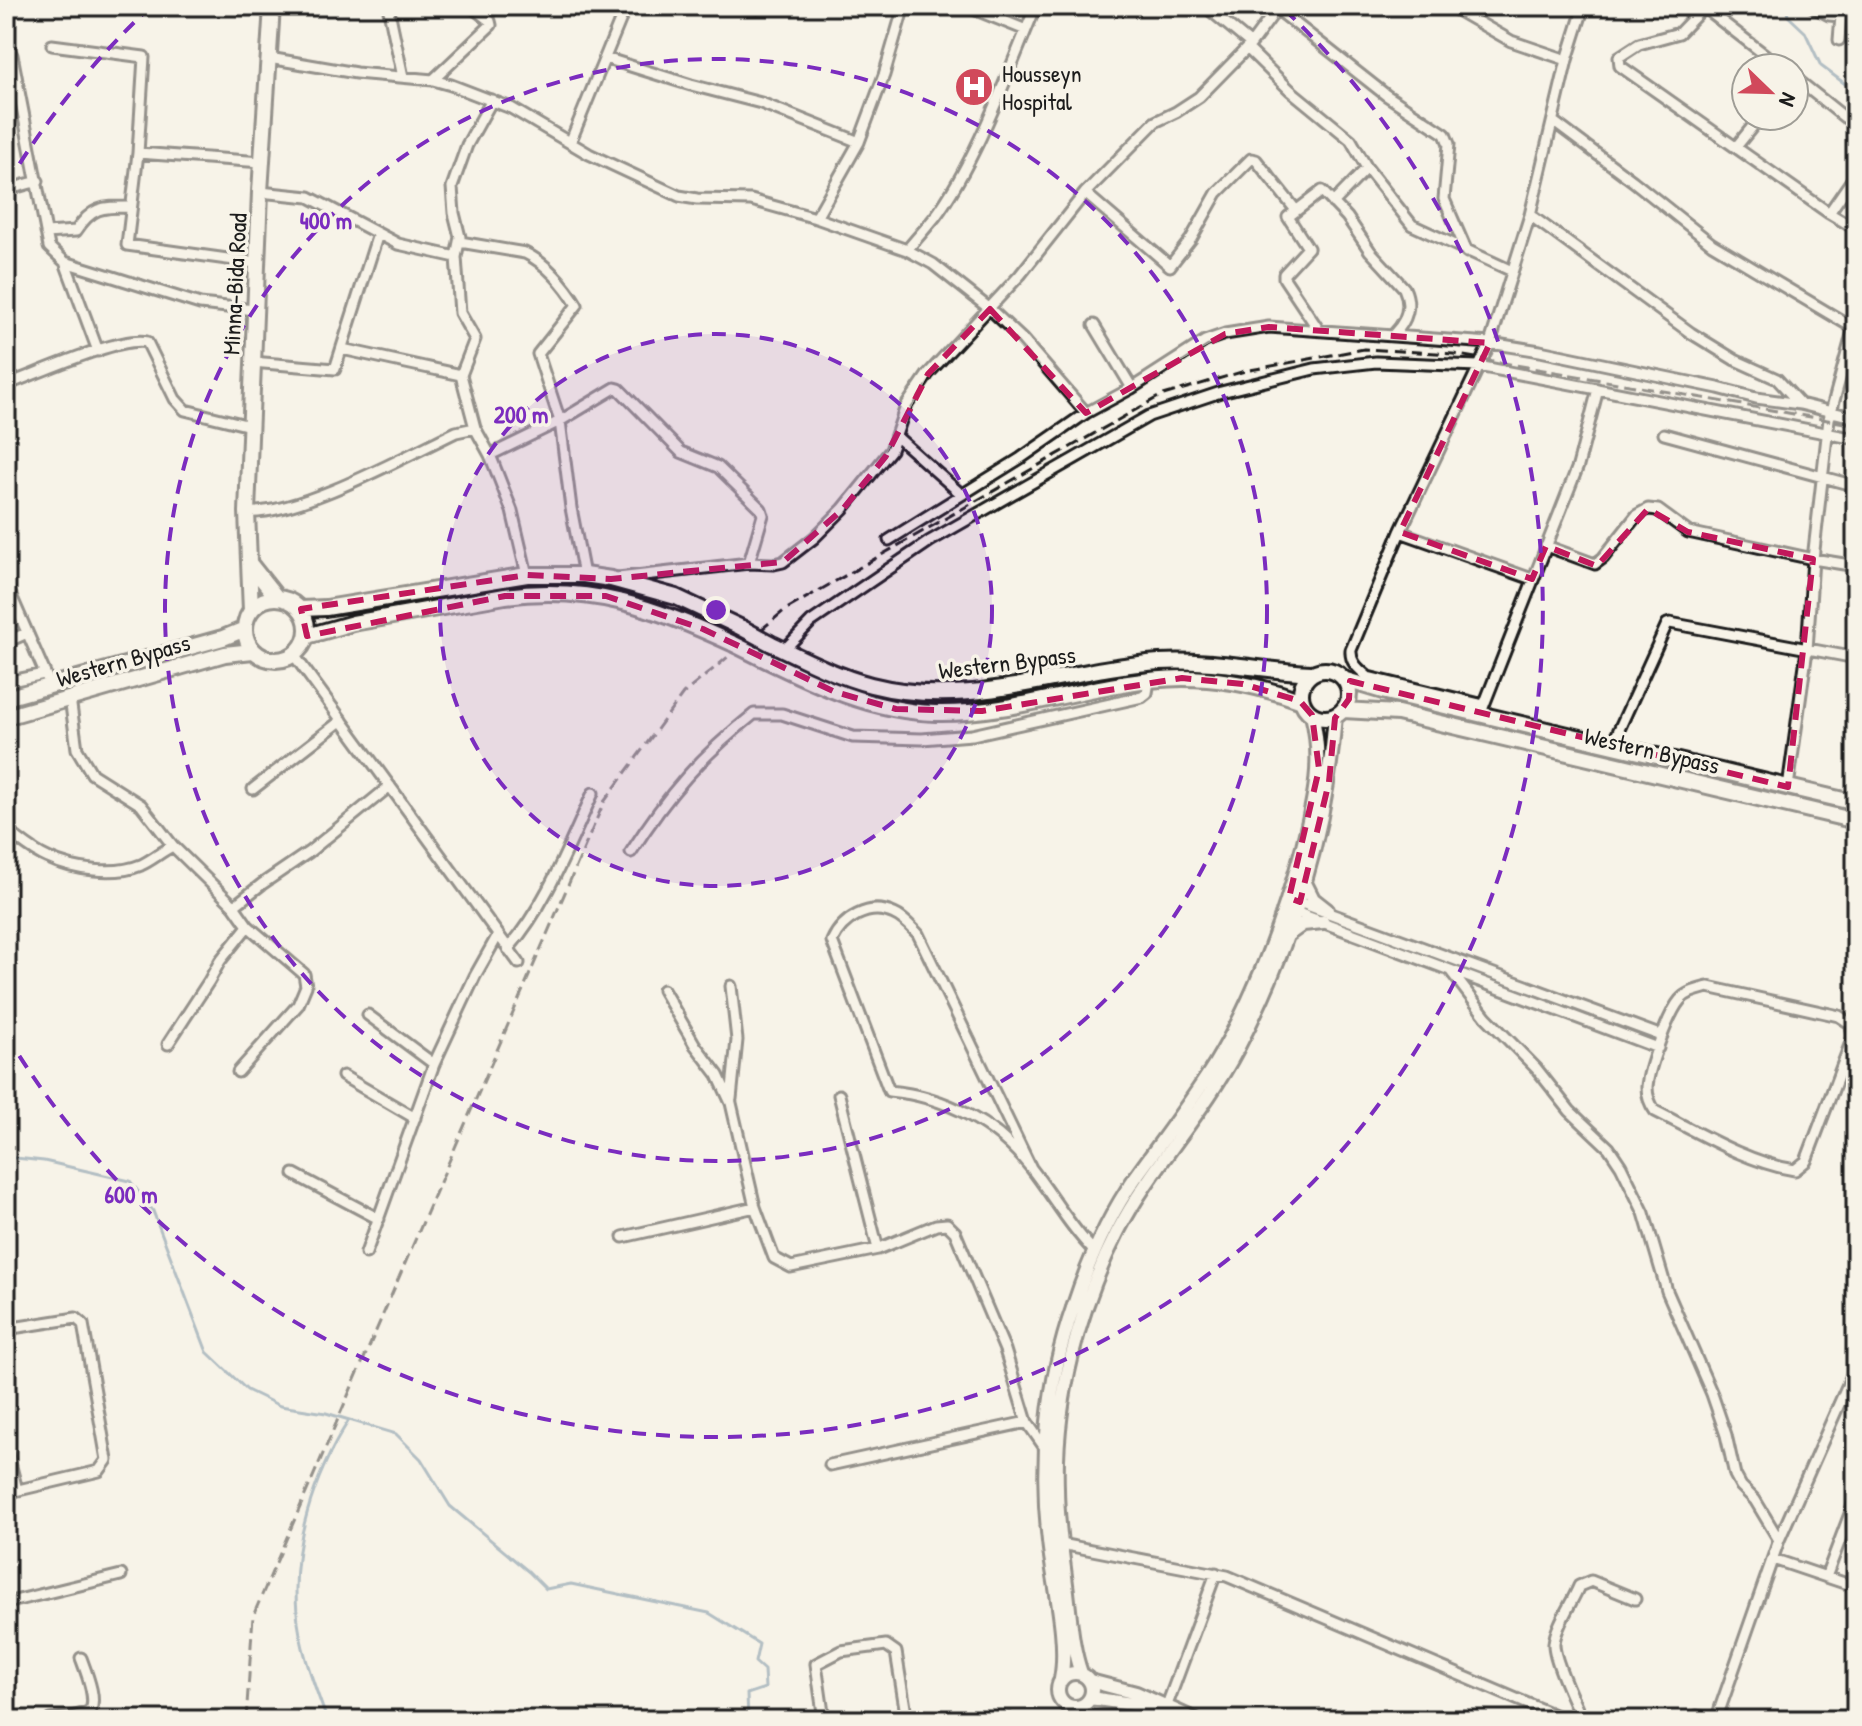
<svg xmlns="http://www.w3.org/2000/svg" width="1862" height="1726" font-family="'Patrick Hand',sans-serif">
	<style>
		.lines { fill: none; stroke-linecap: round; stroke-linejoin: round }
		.stream { stroke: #608098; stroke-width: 3 }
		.street-casing { stroke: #1c1c1c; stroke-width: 15 }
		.secondary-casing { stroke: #1c1c1c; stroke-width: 18 }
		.primary-casing { stroke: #1c1c1c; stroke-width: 20 }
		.street { stroke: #f7f3e8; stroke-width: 9 }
		.secondary { stroke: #f7f3e8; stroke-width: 12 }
		.primary { stroke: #f7f3e8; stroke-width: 14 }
		.rail { stroke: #1c1c1c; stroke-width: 3; stroke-dasharray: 12 6; stroke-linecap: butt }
		.primary-bridge-casing { stroke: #1c1c1c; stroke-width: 20; stroke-linecap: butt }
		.primary-bridge { stroke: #f7f3e8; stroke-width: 14 }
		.marked { fill: none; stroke: #c2185b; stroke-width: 6; stroke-dasharray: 16 10; stroke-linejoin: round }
		.ring { fill: none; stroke: #7b2cbf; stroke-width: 4; stroke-dasharray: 14 10 }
		.labels { text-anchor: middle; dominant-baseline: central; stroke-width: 7; stroke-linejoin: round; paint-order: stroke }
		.poi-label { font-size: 24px; fill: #1c1c1c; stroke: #f7f3e8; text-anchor: start }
		.street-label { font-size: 24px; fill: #1c1c1c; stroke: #f7f3e8 }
		.centre { fill: #7b2cbf; stroke: #f7f3e8; stroke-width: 4 }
		.ring-label { font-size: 24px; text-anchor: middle; font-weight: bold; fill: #7b2cbf; stroke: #f7f3e8; stroke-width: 7; stroke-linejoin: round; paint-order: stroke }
	</style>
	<rect width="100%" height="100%" fill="#f7f3e8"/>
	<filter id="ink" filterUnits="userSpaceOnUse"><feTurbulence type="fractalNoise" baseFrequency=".0125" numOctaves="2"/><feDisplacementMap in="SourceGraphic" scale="16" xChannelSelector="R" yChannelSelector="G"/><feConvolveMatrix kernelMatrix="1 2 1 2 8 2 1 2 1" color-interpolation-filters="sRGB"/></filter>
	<g filter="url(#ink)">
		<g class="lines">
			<path class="stream" d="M1786,6L1788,16L1805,32L1821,66L1856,92
				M6,1157L44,1161L130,1181L153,1211L207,1352L247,1390L280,1406L326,1413L396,1434L421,1459L450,1506L529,1572L546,1589L571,1584L709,1613L759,1644L755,1662L764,1670L765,1688L747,1694L748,1720
				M327,1720C315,1686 300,1650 297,1613C291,1545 313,1477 349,1420"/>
			<g class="street-casing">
				<path id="street" d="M388,6L403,77
					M966,6L1026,30
					M1205,6L1251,44
					M1450,6L1511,41L1567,60
					M1702,6L1782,68
					M1812,6L1829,15L1841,16
					M1704,7L1679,33L1639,44L1619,57L1620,66L1829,213L1856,229
					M757,8L758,6
					M1277,9L1386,95L1445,134L1449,144L1444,199L1467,252
					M1839,40L1841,16L1850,6
					M6,43L12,55L49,247L65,262L200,304L254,310
					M52,45L144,57L138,153L127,245L256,263
					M1247,48L1290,90L1351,140L1367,168L1412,225L1512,271
					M269,58L356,73L433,80L451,85L511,108L589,154L679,196L697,199L751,200L816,218L907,250L933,264L990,309L1022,339L1086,413
					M605,58L691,85L761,103L859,142
					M1794,77L1844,117L1856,123
					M433,80L491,25L490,21L471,6
					M1554,122L1633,181L1712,244L1852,327
					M570,143L626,6
					M1736,147L1761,116
					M138,153L262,162
					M6,190L38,181
					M260,192L309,197L398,244L456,257L460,313L475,339L461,375L475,428L490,455L512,511L527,575
					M1085,193L1170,266L1191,239L1217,193L1251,159L1256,160L1295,209
					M1333,203L1367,168
					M1829,213L1856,174
					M1530,215L1691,333L1735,360L1777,379L1800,404L1856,418
					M816,218L859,142L884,75L904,6
					M46,233L76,231C92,206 103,207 131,207
					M460,242L525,253C546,263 565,285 577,305L538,354L560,421L571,508L584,575
					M907,250C916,239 926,228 935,217C977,160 1008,72 1036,6
					M456,257L460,237L454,213L452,187L467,145L492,100
					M65,262L98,351
					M1094,325L1132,388
					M1318,329L1284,278V274L1308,248L1288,217L1322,191L1347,217L1370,251L1404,288C1412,305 1407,321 1394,334
					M342,349L461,375
					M252,362L335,369L378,234
					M11,383C41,372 120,336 147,342L175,399L185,410L250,426
					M1664,434L1856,486
					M897,437L961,494
					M490,455L560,421L615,388L619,389L681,452L718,467L761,509L763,515L749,563
					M247,512C297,516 408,455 456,432L475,428
					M1400,532L1532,579
					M889,540L1021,458L1086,413L1132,388L1205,341L1225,334L1269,327L1490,343L1540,351L1718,388L1756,398L1800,404
					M1546,546L1595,564L1603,558L1637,515L1648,509L1658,510L1688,532L1813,559L1856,566
					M618,578L749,563L774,564L783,562L814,538L843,509L891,450L906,406L928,374L1020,275L1085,193L1155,122L1176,112L1199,97L1251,44L1279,6
					M6,584L51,687
					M6,642L27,633
					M784,650L811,622L930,541L1149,416L1221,392L1314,369L1376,362L1478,366L1856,439
					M294,655L519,963
					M6,682L44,674
					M70,698L77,749L92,774L141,805L173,846L234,906L248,926L304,974L306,986L298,1005L238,1072
					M1484,705L1368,677C1359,669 1350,663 1351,650L1400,532L1490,343L1530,215L1567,60L1584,6
					M1482,710L1578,466L1598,389
					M1612,745L1667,624L1670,623L1856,658
					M1788,787L1807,650L1813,559L1829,419L1856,320
					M253,789L342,720
					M6,830C19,839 33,852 48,858C73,870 115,876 141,865C152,860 162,851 173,846
					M631,852C668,794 700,757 754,714H782L853,737L922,739L972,735L1142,697L1147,693L1149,681
					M1296,901L1662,1036
					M234,906L262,884L309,852L390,786
					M1290,910L1658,1048
					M508,949C547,904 568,847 593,793
					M1450,970L1486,1017L1536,1068L1570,1111L1609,1148L1621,1166L1644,1213L1667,1291L1712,1394L1726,1435L1735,1475L1741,1486L1755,1500L1779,1540
					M1708,987L1839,1016L1851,1024L1853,1037L1806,1161L1795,1170C1748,1163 1697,1132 1655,1111C1650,1104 1647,1096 1647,1087C1648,1070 1668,1014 1680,1000C1687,992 1697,990 1708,987Z
					M663,990L695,1045L718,1075L731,1103L755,1207L774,1258L791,1267L878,1249L936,1225L947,1224L955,1232L1005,1350L1027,1422L1045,1448
					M368,1015L434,1064
					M168,1044L209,981L220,961L248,926
					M343,1076L415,1118
					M839,1095L878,1249
					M731,1099L737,1040L731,986
					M1031,1168L918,934C911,927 904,918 894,914C869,902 842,919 832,941L889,1091C945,1096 996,1123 1031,1168C1053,1196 1069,1226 1094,1251
					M294,1174L379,1219
					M623,1237L755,1207
					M366,1253L434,1064L475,976L498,935
					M6,1329L76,1318L83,1324L107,1460L99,1471L6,1493
					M6,1447L17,1490
					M830,1465L1027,1422
					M1061,1544L1227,1576L1566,1720
					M1773,1559L1856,1587
					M1826,1577L1856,1498
					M6,1603L121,1575
					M1167,1705L1216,1573
					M1009,1719L1010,1720
					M50,1720C61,1718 78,1717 88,1712C100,1705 85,1669 81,1658
					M824,1720L816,1664L841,1651L886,1645L896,1652L907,1720
					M1582,1720C1575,1704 1553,1659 1554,1643C1556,1625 1572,1603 1579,1586L1591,1581L1635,1599
					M1691,1720L1697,1716L1714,1720
					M1716,1720L1779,1540L1856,1366"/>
			</g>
			<g class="secondary-casing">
				<path id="secondary" d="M1305,883L1313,899L1327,910
					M1289,934L1303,924L1323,922
					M1058 1690a17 17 0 1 1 34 0a17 17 0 1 1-34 0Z
					M1081,1673C1071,1645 1070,1613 1066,1584C1062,1552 1057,1520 1057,1488C1054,1402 1079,1307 1118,1231C1151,1167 1203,1114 1237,1049C1292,944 1326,835 1335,716
					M1061,1679C1069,1640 1053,1581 1049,1541C1040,1463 1047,1382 1073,1308C1088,1262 1108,1217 1135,1178C1162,1140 1191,1103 1215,1064C1256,996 1283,921 1303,846C1314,801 1324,761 1312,715
					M1090,1681L1136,1693L1196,1720
					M1090,1698L1132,1704L1171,1720"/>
			</g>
			<g class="primary-casing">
				<path id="primary" d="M250,564L277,598
					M245 629a31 31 0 1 1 62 0a31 31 0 1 1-62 0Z
					M301,609L326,608L527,575H584L611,579L676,597L742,628
					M251,611L247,512L260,192L272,6
					M307,636L353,623L505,596C591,584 657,608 734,644
					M770,643C803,659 836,676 871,685C972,711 1061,669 1159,662C1211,659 1260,670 1311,673
					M762,658C817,685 872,711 935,713C1019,715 1099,679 1183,678C1224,678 1264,687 1302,701
					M1301 694a24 24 0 1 1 48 0a24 24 0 1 1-48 0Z
					M1346,680L1386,692L1856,803
					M6,698L223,638L245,629
					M1343,710L1398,713L1856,821
					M6,717L225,654L253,651"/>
			</g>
			<use href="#street" class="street"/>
			<use href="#secondary" class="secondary"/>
			<use href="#primary" class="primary"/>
			<path class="rail" d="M246,1720L253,1616L604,802L683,694L785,610L1160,396L1245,371L1364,349L1453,354L1856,425"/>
			<g class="primary-bridge-casing">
				<path id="primary-bridge" d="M742,628L770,643
					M734,644L762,658"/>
			</g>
			<use href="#primary-bridge" class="primary-bridge"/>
		</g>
	</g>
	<path d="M0 0H1862V1726H0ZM990,309L1086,413L1225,334L1269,327L1490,343L1400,532L1532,579L1546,546L1597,566L1648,509L1688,532L1813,559L1788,787L1350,681L1349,699L1335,718L1329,782L1300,902L1289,898L1319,769L1312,715L1300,701L1243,684L1182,678L982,711L896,709L835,692L703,629L606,596H505L307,636L301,609L527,575L611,579L783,562L843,509L886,456L928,374Z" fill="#f7f3e8" fill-opacity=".55" fill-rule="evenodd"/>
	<path class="marked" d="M990,309L1086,413L1225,334L1269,327L1490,343L1400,532L1532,579L1546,546L1597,566L1648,509L1688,532L1813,559L1788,787L1350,681L1349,699L1335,718L1329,782L1300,902L1289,898L1319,769L1312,715L1300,701L1243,684L1182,678L982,711L896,709L835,692L703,629L606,596H505L307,636L301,609L527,575L611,579L783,562L843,509L886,456L928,374Z"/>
	<circle cx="716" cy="610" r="276" fill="#7b2cbf" fill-opacity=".12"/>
	<g class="ring">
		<circle cx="716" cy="610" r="276"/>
		<circle cx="716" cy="610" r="551"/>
		<path d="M7 184A827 827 0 0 1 147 10M1285 10A827 827 0 1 1 7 1036"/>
	</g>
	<defs>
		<g id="hospital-disc" transform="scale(2)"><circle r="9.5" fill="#d1495b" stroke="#f7f3e8"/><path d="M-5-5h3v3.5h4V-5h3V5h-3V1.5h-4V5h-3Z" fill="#fff"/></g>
	</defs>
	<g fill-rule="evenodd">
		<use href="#hospital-disc" x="974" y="87"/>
	</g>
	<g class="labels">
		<g class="poi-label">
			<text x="1002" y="73">Housseyn<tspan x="1002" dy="28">Hospital</tspan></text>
		</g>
		<g class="street-label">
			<text transform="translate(234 284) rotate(-87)">Minna-Bida Road</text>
			<text transform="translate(123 660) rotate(-16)">Western Bypass</text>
			<text transform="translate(1007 662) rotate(-7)">Western Bypass</text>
			<text transform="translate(1652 750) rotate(13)">Western Bypass</text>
		</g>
	</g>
	<circle cx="716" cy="610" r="12" class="centre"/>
	<g class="ring-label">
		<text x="326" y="229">400 m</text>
		<text x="521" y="423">200 m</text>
		<text x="131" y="1203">600 m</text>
	</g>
	<rect width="1862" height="1726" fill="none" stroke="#f7f3e8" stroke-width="32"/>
	<rect x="16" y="16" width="1830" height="1694" fill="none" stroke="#1c1c1c" stroke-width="3" filter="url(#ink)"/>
	<g transform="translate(1770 92) rotate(113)"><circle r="38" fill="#f7f3e8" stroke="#9f9d96" stroke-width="2"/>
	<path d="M0-6L14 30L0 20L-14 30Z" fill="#d1495b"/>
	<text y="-12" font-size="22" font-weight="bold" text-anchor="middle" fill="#1c1c1c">N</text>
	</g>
</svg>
